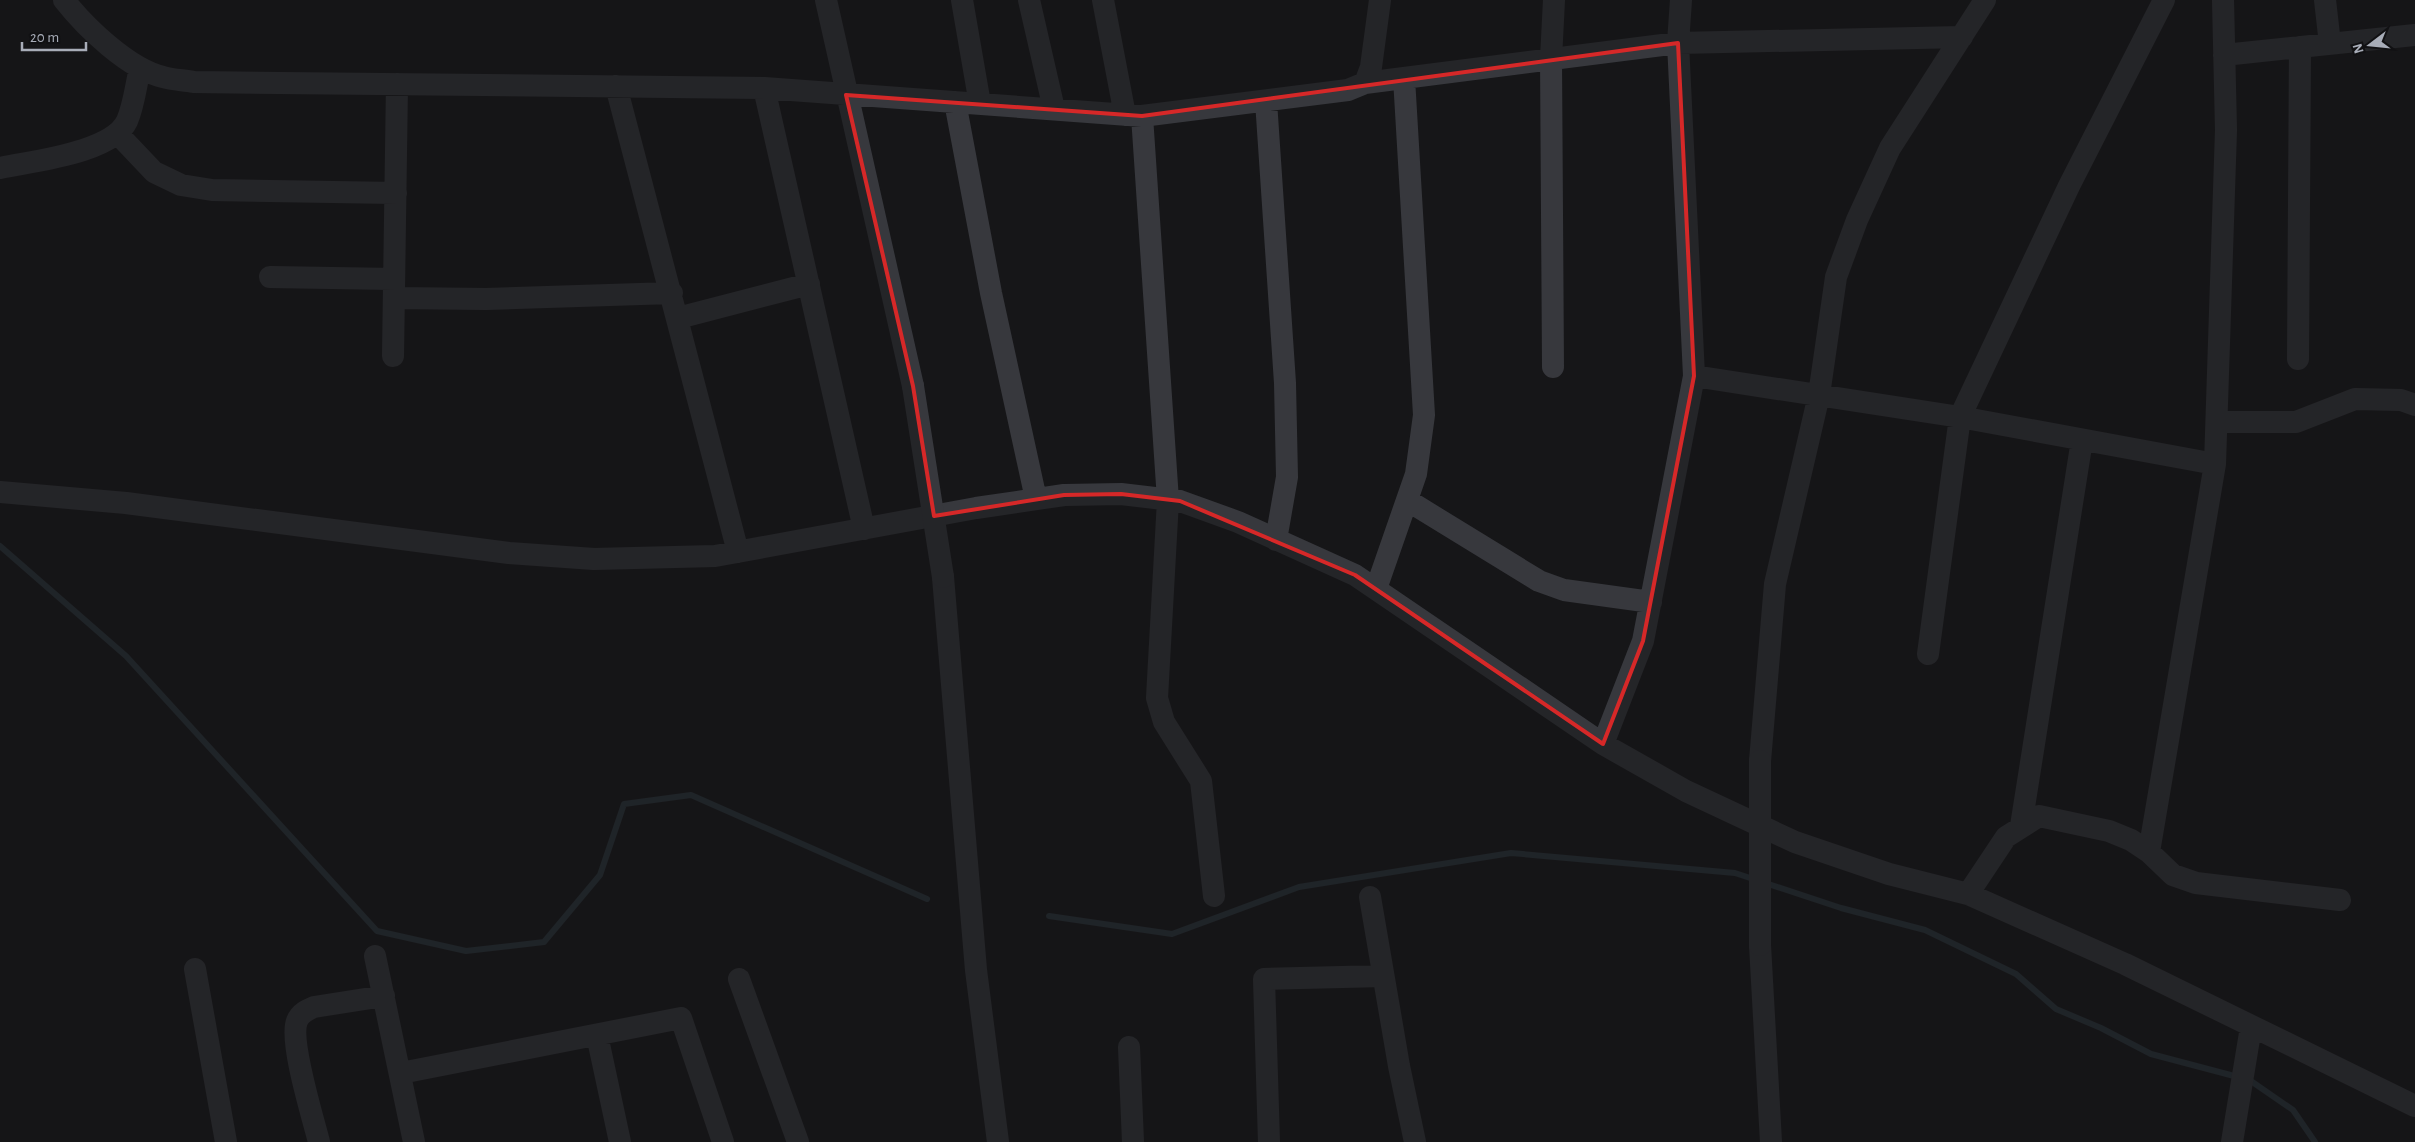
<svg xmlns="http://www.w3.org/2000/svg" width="2415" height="1142" font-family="'Alegreya Sans',sans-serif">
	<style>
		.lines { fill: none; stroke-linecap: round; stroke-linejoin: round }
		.stream { stroke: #2c353c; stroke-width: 6 }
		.minor { stroke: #37383d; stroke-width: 22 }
		.minor-bridge { stroke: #37383d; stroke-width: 22 }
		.marked { fill: none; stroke: #d62828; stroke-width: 4; stroke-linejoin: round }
	</style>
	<rect width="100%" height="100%" fill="#161618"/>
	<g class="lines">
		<path class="stream" d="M0,546L126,656L377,931L466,951L544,942L600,875L624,804L691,795L927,899
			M1049,916L1172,934L1299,887L1511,853L1735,873L1841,908L1925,930L2016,974L2056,1009L2101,1028L2151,1054L2238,1077
			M2248,1079L2293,1110L2315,1142"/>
		<path class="minor" d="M64,0C86,28 129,69 163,77C173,80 184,80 194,82L764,88L1142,116L1348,90L1365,83L1371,67L1380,0
			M826,0L913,386
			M962,0L980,104
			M1029,0L1054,109
			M1103,0L1125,115
			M2325,0L2330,44
			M2224,55L2415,35
			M1365,83L1678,43L1962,37
			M616,86L738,552
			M764,88L864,529
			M1266,101L1285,383L1287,477L1276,540
			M955,102L991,293L1036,499
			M1142,116L1168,500L1157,698L1164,722L1201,781L1214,896
			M117,133L154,172L181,185L212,190L396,193
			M0,168C32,161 112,153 127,121C134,105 136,85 140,68
			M270,277L394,279
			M394,298L486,299L672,293
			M678,318L809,284
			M393,356L397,84
			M2298,359L2300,47
			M1553,367L1551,59L1554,0
			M1694,376L1960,417L2215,464
			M2218,422H2296L2355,399L2401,400L2415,405
			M0,492L126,503L509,553L594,559L715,556L976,508L1064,495L1121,494L1180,501L1238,522L1355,575L1603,744L1686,791L1795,842L1889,874L1968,894L2125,964L2415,1106
			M1407,500L1539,581L1564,590L1651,602
			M943,577L976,970L998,1142
			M1376,589L1416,474L1424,415L1404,78
			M1928,654L1960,417L2069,186L2164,0
			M1603,744L1643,641L1694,376L1678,43L1681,0
			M1760,761L1775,584L1819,395L1836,277L1857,220L1890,148L1985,0
			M2021,826L2082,440
			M2149,852L2215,464L2226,130L2223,0
			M1968,894L2006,837L2039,816L2109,831L2131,840L2149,852L2173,875L2196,883L2340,900
			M1370,897L1399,1066L1415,1142
			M1760,945L1771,1142
			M375,956L414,1142
			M195,969L226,1142
			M739,979L798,1142
			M597,1035L620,1142
			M1129,1047L1133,1142
			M401,1073L681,1018L723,1142
			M319,1142C313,1118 289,1041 297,1021C300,1013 307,1010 314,1007L384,996
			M1269,1142L1264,979L1383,976
			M2232,1142L2251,1027"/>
		<path class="minor-bridge" d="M913,386L943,577
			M1760,945V761"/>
	</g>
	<path d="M0 0H2415V1142H0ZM1678,43L1694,376L1643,641L1603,744L1355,575L1180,501L1121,494L1064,495L934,516L913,386L846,95L1142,116Z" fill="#161618" fill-opacity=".55" fill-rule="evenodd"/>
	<path class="marked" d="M1678,43L1694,376L1643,641L1603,744L1355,575L1180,501L1121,494L1064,495L934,516L913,386L846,95L1142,116Z"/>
	<g transform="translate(2370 45) rotate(254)" stroke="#111113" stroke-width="4" paint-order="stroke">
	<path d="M0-4L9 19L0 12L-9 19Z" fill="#a8adb8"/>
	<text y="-8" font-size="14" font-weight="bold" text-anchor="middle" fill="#a8adb8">N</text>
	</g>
	<path d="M22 42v8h64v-8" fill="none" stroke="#a8adb8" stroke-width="2.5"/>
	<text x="30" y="42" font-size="15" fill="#a8adb8" stroke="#111113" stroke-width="4" paint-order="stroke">20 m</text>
</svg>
